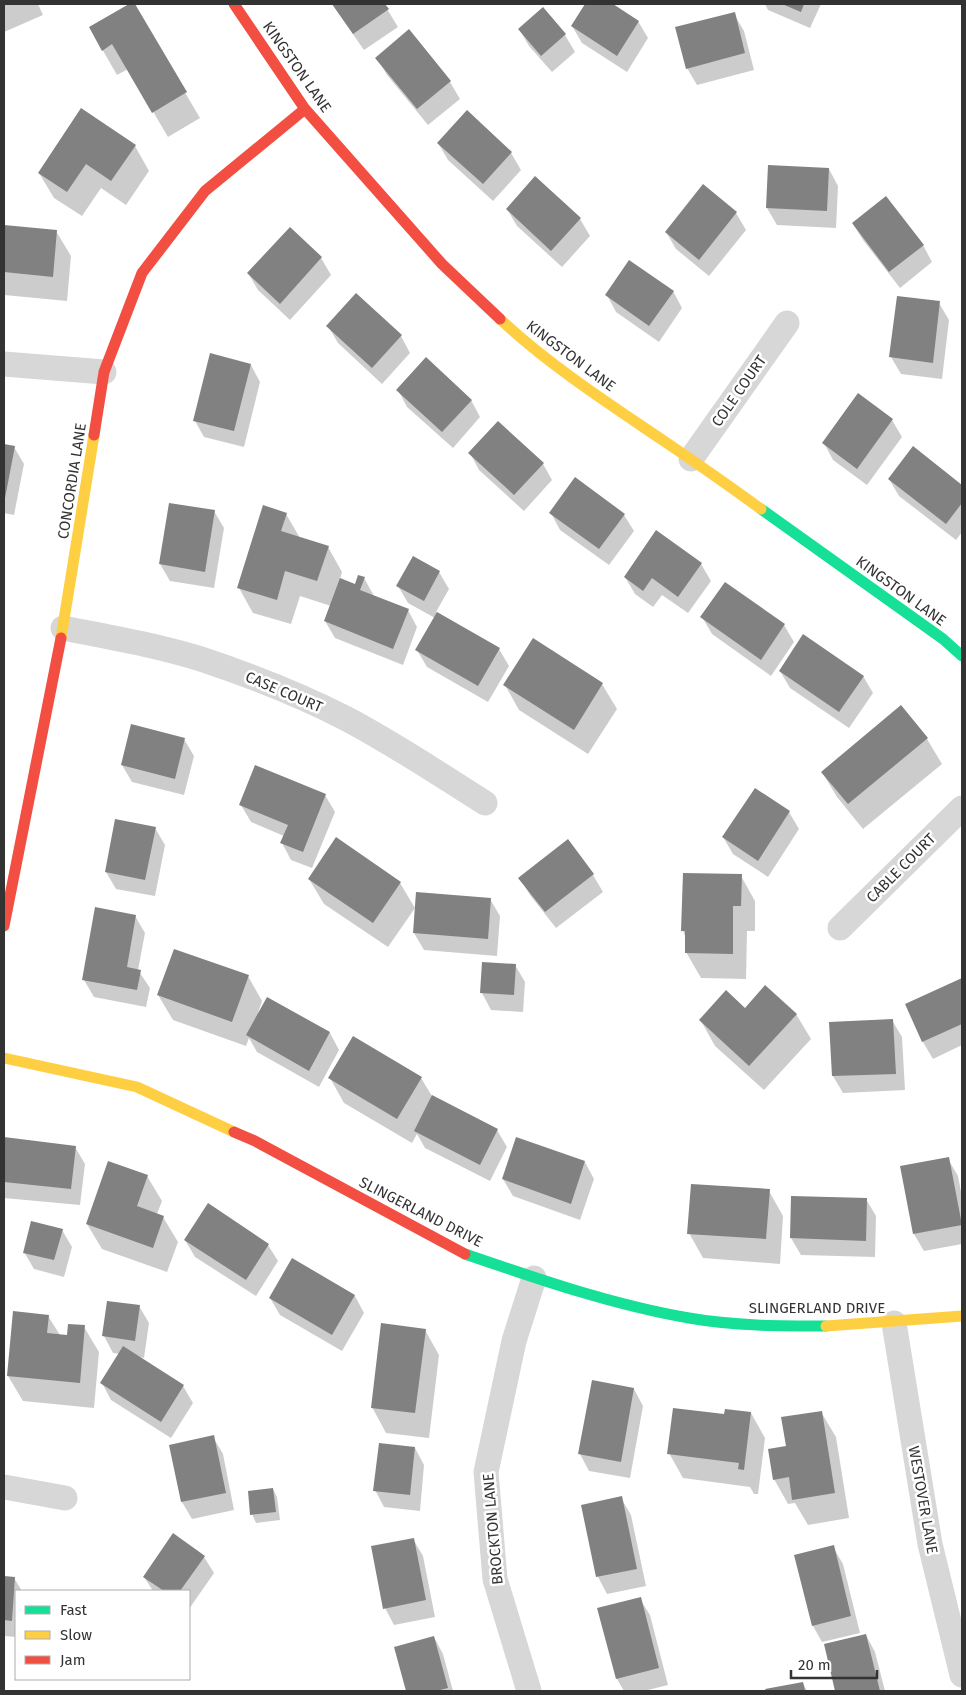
<svg xmlns="http://www.w3.org/2000/svg" width="966" height="1695" font-family="'Fira Sans',sans-serif">
	<style>
		.shadow { fill: #0003 }
		.building { fill: #818181 }
		.lines { fill: none; stroke-linecap: round; stroke-linejoin: round }
		.street { stroke: #d7d7d7; stroke-width: 25 }
		.fast { stroke: #16e098; stroke-width: 11 }
		.slow { stroke: #ffcf43; stroke-width: 11 }
		.jam { stroke: #f24e42; stroke-width: 11 }
		.labels { text-anchor: middle; dominant-baseline: central; stroke-width: 5; stroke-linejoin: round; paint-order: stroke }
		.street-label { font-size: 15px; fill: #333; stroke: #fff }
	</style>
	<rect width="100%" height="100%" fill="#fff"/>
	<path class="shadow" d="M4,4H38L43,15L4,32Z
		M131,4H133L200,118L168,137L128,69L117,75L90,28Z
		M332,4H384L398,27L364,50Z
		M586,4H611L638,21L648,38L627,72L582,43L572,26Z
		M765,4H821L810,28L768,10Z
		M543,9L565,35L575,52L552,72L529,46L519,29Z
		M734,14L744,31L754,70L697,85L687,68Z
		M409,31L450,82L460,99L428,125L387,75L377,58Z
		M467,112L511,153L521,170L493,201L448,160L438,143Z
		M135,146L149,171L126,205L101,188L82,216L54,198L39,173Z
		M829,169L838,186L836,228L777,225L767,208Z
		M535,178L580,219L590,236L562,267L517,226L507,209Z
		M736,213L746,230L709,276L676,249L666,232Z
		M853,224L923,245L932,262L900,288L863,240Z
		M4,226L56,231L71,256L67,301L4,295Z
		M290,229L321,258L331,275L290,320L258,290L248,273Z
		M673,291L682,308L659,342L616,312L607,295Z
		M939,303L949,320L942,379L901,374L891,357Z
		M328,326L401,336L410,353L382,384L338,343Z
		M251,365L260,382L244,447L204,437L195,421Z
		M398,390L471,400L480,417L453,448L407,407Z
		M858,395L892,420L902,437L867,485L833,460L824,443Z
		M4,445L14,447L24,464L14,515L4,513Z
		M913,448L962,486V532L956,540L899,496L889,479Z
		M470,453L543,464L552,480L524,511L479,470Z
		M214,511L224,528L214,588L170,581L160,564Z
		M551,513L624,515L634,531L609,565L560,530Z
		M286,514L300,538L328,547L342,572L340,579L356,585L364,578L374,596L408,610L417,627L403,665L335,638L325,621L331,606L300,596L291,624L253,613L239,588Z
		M701,564L711,581L688,613L662,595L653,607L635,594L625,577Z
		M439,572L449,589L436,612L499,649L509,666L488,702L427,667L417,650L435,618L408,603L398,586Z
		M725,584L784,625L794,642L771,676L712,634L702,617Z
		M780,671L863,676L873,693L849,728L790,688Z
		M602,684L617,709L588,754L519,710L505,685Z
		M184,739L194,756L184,795L132,782L122,765Z
		M927,739L942,764L863,829L837,797L822,772Z
		M325,795L335,812L312,868L291,860L282,843L284,836L251,822L241,805Z
		M789,812L799,829L768,877L733,854L723,837Z
		M155,828L165,845L155,896L116,889L106,872Z
		M567,841L593,875L603,892L556,928L530,895L520,878Z
		M684,874L741,876L755,901V931H747L746,979L701,978L686,952V938L683,931Z
		M309,879L400,883L415,908L388,947L324,904Z
		M490,899L500,916L497,956L424,950L414,933Z
		M135,916L145,933L138,970L150,988L146,1007L94,997L84,980Z
		M515,965L525,982L523,1012L491,1010L482,993Z
		M248,976L262,1001L258,1013L259,1014L268,998L330,1033L339,1050L319,1087L257,1052L249,1038L246,1046L173,1020L158,995Z
		M962,979V1045L933,1059L923,1042L906,1005Z
		M745,1009L796,1014L811,1039L764,1090L715,1046L701,1021Z
		M892,1020L902,1037L905,1090L843,1093L833,1076L831,1023Z
		M330,1078H421L432,1096L497,1130L507,1147L490,1181L425,1148L417,1134L412,1143L344,1103Z
		M4,1138L75,1147L85,1164L80,1205L4,1198Z
		M948,1159L958,1176L962,1197V1244L924,1251L914,1234L902,1167Z
		M585,1162L594,1179L580,1220L513,1196L503,1179Z
		M147,1176L162,1201L157,1214L163,1217L178,1242L167,1272L102,1249L87,1224Z
		M769,1191L783,1216L780,1264L703,1258L689,1233Z
		M866,1199L876,1216L875,1257L801,1255L791,1238Z
		M62,1230L72,1247L64,1277L34,1269L24,1252Z
		M185,1240L268,1245L278,1261L256,1296L195,1257Z
		M292,1260L355,1296L364,1313L342,1351L280,1315L270,1298Z
		M139,1306L149,1323L144,1358L136,1356L183,1386L193,1403L171,1438L111,1400L102,1383L120,1354L113,1353L104,1336Z
		M48,1316L60,1335L68,1336L84,1327L99,1352L94,1408L23,1401L8,1376Z
		M425,1330L439,1355L429,1438L386,1433L372,1407Z
		M634,1389L643,1406L630,1478L589,1471L580,1454Z
		M821,1412L836,1437L849,1518L808,1525L795,1503L788,1504L774,1479L788,1447Z
		M751,1413L765,1438L758,1494H754L750,1487L683,1478L669,1453L725,1415Z
		M213,1437L223,1454L234,1510L192,1519L182,1502L171,1446Z
		M415,1448L424,1465L420,1511L384,1507L375,1490Z
		M273,1489L277,1497L280,1520L256,1523L252,1514Z
		M621,1498L631,1515L646,1586L607,1594L598,1577L583,1506Z
		M413,1539L423,1556L435,1617L394,1625L385,1608Z
		M833,1547L843,1564L860,1633L822,1642L813,1626Z
		M204,1557L214,1573L189,1609V1591H153L144,1577Z
		M4,1577L14,1578L22,1591H16V1637L4,1636Z
		M640,1599L650,1615L668,1685L644,1691H624L617,1679L599,1609Z
		M866,1635L875,1652L885,1691H836L825,1644Z
		M434,1637L443,1654L453,1691H407L396,1648Z
		M803,1683L807,1691H767V1690Z"/>
	<path class="building" d="M129,4H135L187,92L152,113L112,44L102,51L89,27Z
		M332,4H385L389,9L353,34Z
		M585,4H613L639,21L617,56L571,26Z
		M782,4H804L801,12Z
		M543,7L566,34L541,56L518,29Z
		M735,12L745,53L686,69L675,27Z
		M409,29L451,81L417,109L375,58Z
		M81,108L136,145L111,181L86,164L67,192L38,173Z
		M467,110L512,152L483,184L437,143Z
		M768,165L829,168L827,211L766,208Z
		M535,176L581,218L551,251L506,209Z
		M703,184L737,212L699,260L665,232Z
		M886,196L924,245L889,272L852,223Z
		M4,225L57,230L53,277L4,272Z
		M290,227L322,257L280,304L247,273Z
		M629,260L674,291L649,326L605,295Z
		M356,293L402,335L372,368L326,326Z
		M897,296L940,301L933,363L889,357Z
		M210,353L251,364L234,431L193,421Z
		M426,357L472,400L442,432L396,390Z
		M858,393L893,419L857,469L822,443Z
		M498,421L544,463L514,495L468,453Z
		M4,444L15,446L5,498H4Z
		M913,446L962,485V503L946,524L888,479Z
		M575,477L625,514L599,549L549,513Z
		M169,503L215,510L205,572L159,564Z
		M263,505L287,513L281,531L329,546L317,581L285,571L277,600L237,588Z
		M656,530L702,563L678,597L652,578L643,591L624,577Z
		M413,556L440,571L424,601L396,586Z
		M358,575L365,577L360,590L409,609L393,649L324,621L340,578L355,584Z
		M725,582L785,624L761,660L700,617Z
		M437,612L500,648L478,686L415,650Z
		M803,634L864,676L839,712L779,671Z
		M533,638L603,683L574,730L503,685Z
		M901,705L928,738L848,804L821,772Z
		M131,724L185,738L175,779L121,765Z
		M255,765L326,794L303,852L280,843L288,825L239,805Z
		M755,788L790,811L758,861L722,837Z
		M115,819L156,827L145,880L105,872Z
		M336,837L401,882L373,923L308,879Z
		M568,839L594,874L545,912L518,878Z
		M683,873L742,874L741,906H733V954L685,953V931H681Z
		M416,892L491,898L488,939L413,933Z
		M95,907L136,915L127,967L141,970L137,990L82,980Z
		M174,949L249,975L232,1022L157,995Z
		M482,962L516,964L514,995L480,993Z
		M962,978V1024L922,1042L905,1004Z
		M765,985L797,1014L749,1066L699,1020L726,990L745,1008Z
		M267,997L330,1032L309,1071L246,1035Z
		M893,1019L896,1074L832,1076L829,1022Z
		M353,1036L422,1077L397,1119L328,1078Z
		M432,1095L498,1129L480,1165L414,1131Z
		M4,1137L76,1146L71,1189L4,1182Z
		M516,1137L585,1161L571,1204L502,1179Z
		M949,1157L962,1225L913,1234L900,1166Z
		M108,1161L148,1175L137,1206L164,1216L153,1248L86,1224Z
		M691,1184L770,1189L766,1239L687,1234Z
		M791,1196L867,1198L866,1241L790,1238Z
		M208,1203L269,1244L246,1280L184,1240Z
		M31,1221L63,1229L54,1260L23,1253Z
		M292,1258L355,1295L332,1335L269,1298Z
		M107,1301L140,1305L135,1341L102,1336Z
		M13,1311L49,1315L47,1333L67,1335L68,1324L85,1325L80,1383L7,1376Z
		M381,1323L426,1329L415,1413L371,1408Z
		M123,1346L184,1385L161,1422L100,1383Z
		M592,1380L634,1388L621,1462L578,1454Z
		M673,1408L724,1414L725,1409L751,1412L744,1470L738,1469L739,1463L667,1454Z
		M822,1411L835,1493L792,1500L789,1477L773,1480L768,1449L786,1446L781,1417Z
		M214,1435L226,1493L181,1502L169,1445Z
		M379,1443L415,1447L410,1495L373,1491Z
		M273,1488L276,1512L250,1515L248,1491Z
		M622,1496L637,1569L596,1577L581,1505Z
		M173,1533L205,1556L180,1591H164L143,1577Z
		M414,1538L426,1600L383,1609L371,1546Z
		M834,1545L851,1616L812,1626L794,1555Z
		M4,1576L15,1577L12,1621L4,1620Z
		M641,1597L659,1668L616,1679L597,1608Z
		M866,1634L880,1691H835L824,1644Z
		M434,1636L448,1688L436,1691H406L394,1647Z
		M803,1682L805,1691H766L765,1689Z"/>
	<g class="lines">
		<path class="street" d="M4,364L104,372
			M691,459L787,323
			M63,628C109,637 156,645 201,659C249,675 300,695 345,718C393,743 439,774 485,803
			M840,928L962,808
			M894,1323L930,1544L962,1675
			M4,1487L65,1498
			M529,1691L495,1579L486,1472L514,1341L534,1278"/>
		<path class="fast" d="M761,509L943,639L962,656
			M465,1254C538,1279 613,1305 689,1318C734,1326 780,1326 826,1326"/>
		<path class="slow" d="M500,319C548,364 606,402 661,439C695,462 728,485 761,509
			M61,638L94,435
			M4,1058L137,1087L234,1132
			M826,1326L962,1316"/>
		<path class="jam" d="M234,4L305,109L442,264L500,319
			M94,435L104,372L142,273L205,191L305,109
			M4,926L61,638
			M234,1132L255,1141L465,1254"/>
	</g>
	<g class="labels">
		<g class="street-label">
			<text transform="translate(297 67) rotate(55)">KINGSTON LANE</text>
			<text transform="translate(571 356) rotate(37)">KINGSTON LANE</text>
			<text transform="translate(739 391) rotate(-55)">COLE COURT</text>
			<text transform="translate(72 481) rotate(-81)">CONCORDIA LANE</text>
			<text transform="translate(901 591) rotate(36)">KINGSTON LANE</text>
			<text transform="translate(284 692) rotate(23)">CASE COURT</text>
			<text transform="translate(901 868) rotate(-45)">CABLE COURT</text>
			<text transform="translate(421 1212) rotate(27)">SLINGERLAND DRIVE</text>
			<text x="817" y="1308">SLINGERLAND DRIVE</text>
			<text transform="translate(923 1500) rotate(80)">WESTOVER LANE</text>
			<text transform="translate(493 1529) rotate(-95)">BROCKTON LANE</text>
		</g>
	</g>
	<rect width="966" height="1695" fill="none" stroke="#333333" stroke-width="10"/>
	<rect x="15" y="1590" width="175" height="90" fill="#ffffff" stroke="#adadad"/>
	<rect x="25" y="1606" width="25" height="8" fill="#16e098" stroke="#adadad"/>
	<text x="60" y="1615" font-size="15" fill="#333333">Fast</text>
	<rect x="25" y="1631" width="25" height="8" fill="#ffcf43" stroke="#adadad"/>
	<text x="60" y="1640" font-size="15" fill="#333333">Slow</text>
	<rect x="25" y="1656" width="25" height="8" fill="#f24e42" stroke="#adadad"/>
	<text x="60" y="1665" font-size="15" fill="#333333">Jam</text>
	<path d="M791 1670v8h86v-8" fill="none" stroke="#333333" stroke-width="2.5"/>
	<text x="798" y="1670" font-size="15" fill="#333333" stroke="#ffffff" stroke-width="4" paint-order="stroke">20 m</text>
</svg>
